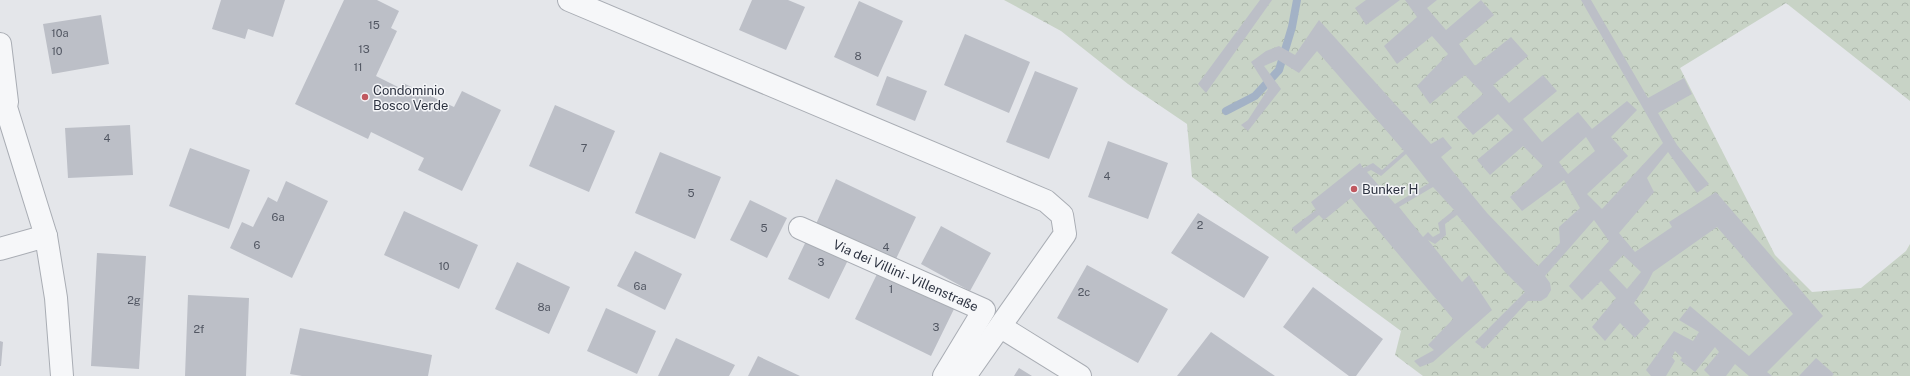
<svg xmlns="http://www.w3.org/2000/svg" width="1910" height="376" font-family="'Public Sans',sans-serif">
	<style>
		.forest { fill: url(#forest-crowns) }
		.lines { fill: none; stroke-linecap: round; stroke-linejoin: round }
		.stream { stroke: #a3b2c6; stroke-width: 8 }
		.building { fill: #bcbfc7; fill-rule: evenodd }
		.minor-casing { stroke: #a9adb4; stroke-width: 24 }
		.minor { stroke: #f6f7f9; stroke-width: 22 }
		.poi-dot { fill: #c05860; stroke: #f4f5f8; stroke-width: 1.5 }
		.labels { text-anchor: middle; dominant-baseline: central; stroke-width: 3; stroke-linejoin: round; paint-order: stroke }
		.number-label { font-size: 11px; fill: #515662 }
		.poi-label { font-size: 13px; fill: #2d3341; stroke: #f4f5f8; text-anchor: start }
		.street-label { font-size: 13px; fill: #2d3341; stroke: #f4f5f8 }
	</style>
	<defs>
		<pattern id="forest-crowns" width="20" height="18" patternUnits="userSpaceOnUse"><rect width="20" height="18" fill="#c8d3c6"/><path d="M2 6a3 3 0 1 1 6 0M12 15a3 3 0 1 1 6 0" fill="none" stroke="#acb6ab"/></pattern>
	</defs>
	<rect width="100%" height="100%" fill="#e4e6ea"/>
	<path class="forest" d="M1004,0H1910V101L1786,3L1680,68L1775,255L1812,292L1861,288L1906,251L1910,244V376H1423L1395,355L1401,331L1192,177L1187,124L1128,84L1061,31Z"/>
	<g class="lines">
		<path class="stream" d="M1226,111L1255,96L1279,70L1292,27L1297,0"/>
	</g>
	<path class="building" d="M221,0H285L273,37L248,29L245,39L212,29Z
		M344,0H377L399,11L391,28L397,31L376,76L400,88L403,83L454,107L462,91L501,110L462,191L418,170L424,158L371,132L368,139L295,104Z
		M752,0H788L805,7L786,50L739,30Z
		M1260,0H1272L1206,93L1198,84Z
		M1366,0H1400L1366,25L1355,8Z
		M1405,0H1437L1427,8L1446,30L1481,0L1494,15L1459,44L1475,66L1511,37L1528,56L1493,85L1509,103L1543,75L1557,91L1523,119L1542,142L1578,112L1592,129L1627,101L1637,110L1611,137L1628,156L1587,194L1602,209L1663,143L1581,0H1591L1648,98L1684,78L1692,94L1658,113L1677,145L1709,184L1697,193L1668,152L1647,178L1654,192L1619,233L1635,252L1672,227L1669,222L1716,192L1823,316L1767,372L1772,376H1749L1735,364L1726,376H1710L1704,370L1719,352L1715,347L1695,372L1680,360L1682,358L1675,351L1672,357L1675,361L1666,376H1651L1646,370L1674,331L1693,341L1699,332L1679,320L1690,306L1749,356L1793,314L1717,227L1653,272L1647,284L1634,303L1650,321L1635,338L1620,323L1605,341L1592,327L1616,298L1601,281L1582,300L1569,286L1609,241L1594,220L1545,276L1550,283L1551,290L1547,297L1541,301H1528L1484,349L1475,342L1525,292L1506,273L1457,215L1445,224L1446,235L1435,244L1428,240L1462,282L1469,275L1492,310L1433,362L1420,367L1414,361L1434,350L1428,345L1453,319L1351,198L1324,220L1319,215L1296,234L1292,228L1316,210L1311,202L1360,163L1363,168L1373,163L1382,170L1404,151L1317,51L1299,73L1278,60L1264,66L1281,89L1248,131L1241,125L1248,120L1268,89L1251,62L1266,51L1279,46L1295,55L1319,20L1431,144L1443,137L1452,148L1441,157L1487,213L1538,266L1560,243L1559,227L1580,208L1564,180L1522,211L1510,197L1543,166L1523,146L1490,175L1477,160L1513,130L1498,114L1473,135L1457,117L1483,94L1465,75L1430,104L1417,86L1448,54L1432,36L1397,64L1384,46L1417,17ZM1586,137L1595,151L1568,174L1559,162ZM1406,154L1429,183L1395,204L1367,172L1371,170L1381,176ZM1433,187L1454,210L1438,223L1440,233L1433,237L1428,232L1423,237L1399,207ZM1623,255L1641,272L1627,289L1609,270Z
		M859,1L903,21L878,77L834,57Z
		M101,15L109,64L52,74L43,24Z
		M965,34L1030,62L1009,113L944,85Z
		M1035,71L1078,88L1049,159L1006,142Z
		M887,76L927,91L915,121L876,105Z
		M555,105L615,131L589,192L529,166Z
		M130,125L133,175L68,178L65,128Z
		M1108,141L1168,163L1148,219L1088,197Z
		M190,148L250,170L229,229L169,206Z
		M660,152L721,177L695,239L635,213Z
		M836,179L916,217L895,261L816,224Z
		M286,181L328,201L292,278L230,248L242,222L253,227L268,197L277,202Z
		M750,200L787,218L767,258L730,240Z
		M404,211L478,245L459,289L384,255Z
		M1198,213L1269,257L1244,298L1171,253Z
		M941,226L991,253L970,291L921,264Z
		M808,237L849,258L829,299L788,279Z
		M635,251L682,274L665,310L617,286Z
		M97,253L146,256L139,369L91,366Z
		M517,262L570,287L549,334L495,309Z
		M1087,265L1168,309L1138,363L1057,318Z
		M878,272L954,309L931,356L855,319Z
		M1313,287L1383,339L1356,376H1349L1283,327Z
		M188,295L249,298L246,376H185Z
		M606,308L656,331L637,374L587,351Z
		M300,328L432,355L428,376H302L290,374Z
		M1211,332L1275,376H1177Z
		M676,338L735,365L729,376H658Z
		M0,341L3,342L1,366H0Z
		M758,356L800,376H748Z
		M1816,358L1834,374L1832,376H1799Z
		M1019,368L1032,376H1014Z"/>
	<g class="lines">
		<g class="minor-casing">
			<g id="minor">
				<path d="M569,0L1046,201L1062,215L1065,234L965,376"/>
				<path d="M0,44L7,102"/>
				<path d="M0,88L46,236L56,298L62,376"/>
				<path id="s1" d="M800,228L984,310L944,376"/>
				<path d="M0,249L46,236"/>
				<path d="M1001,327L1080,376"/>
			</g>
		</g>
		<use href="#minor" class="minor"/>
	</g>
	<g class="poi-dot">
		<circle cx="365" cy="97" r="4"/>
		<circle cx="1354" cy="189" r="4"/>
	</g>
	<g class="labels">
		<g class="number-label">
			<text x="374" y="25">15</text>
			<text x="60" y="33">10a</text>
			<text x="364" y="49">13</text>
			<text x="57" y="51">10</text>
			<text x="858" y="56">8</text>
			<text x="358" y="67">11</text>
			<text x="107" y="138">4</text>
			<text x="584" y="148">7</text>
			<text x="1107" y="176">4</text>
			<text x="691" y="193">5</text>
			<text x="278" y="217">6a</text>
			<text x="1200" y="225">2</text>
			<text x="764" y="228">5</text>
			<text x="257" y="245">6</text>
			<text x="886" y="247">4</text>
			<text x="821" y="262">3</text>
			<text x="444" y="266">10</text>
			<text x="640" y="286">6a</text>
			<text x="891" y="289">1</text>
			<text x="1084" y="292">2c</text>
			<text x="134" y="300">2g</text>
			<text x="544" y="307">8a</text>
			<text x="936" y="327">3</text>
			<text x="199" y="329">2f</text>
		</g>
		<g class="poi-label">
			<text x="373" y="90">Condominio<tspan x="373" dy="15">Bosco Verde</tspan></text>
			<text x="1362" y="189">Bunker H</text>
		</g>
		<g class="street-label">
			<text stroke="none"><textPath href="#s1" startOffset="116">Via dei Villini - Villenstraße</textPath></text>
		</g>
	</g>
</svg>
